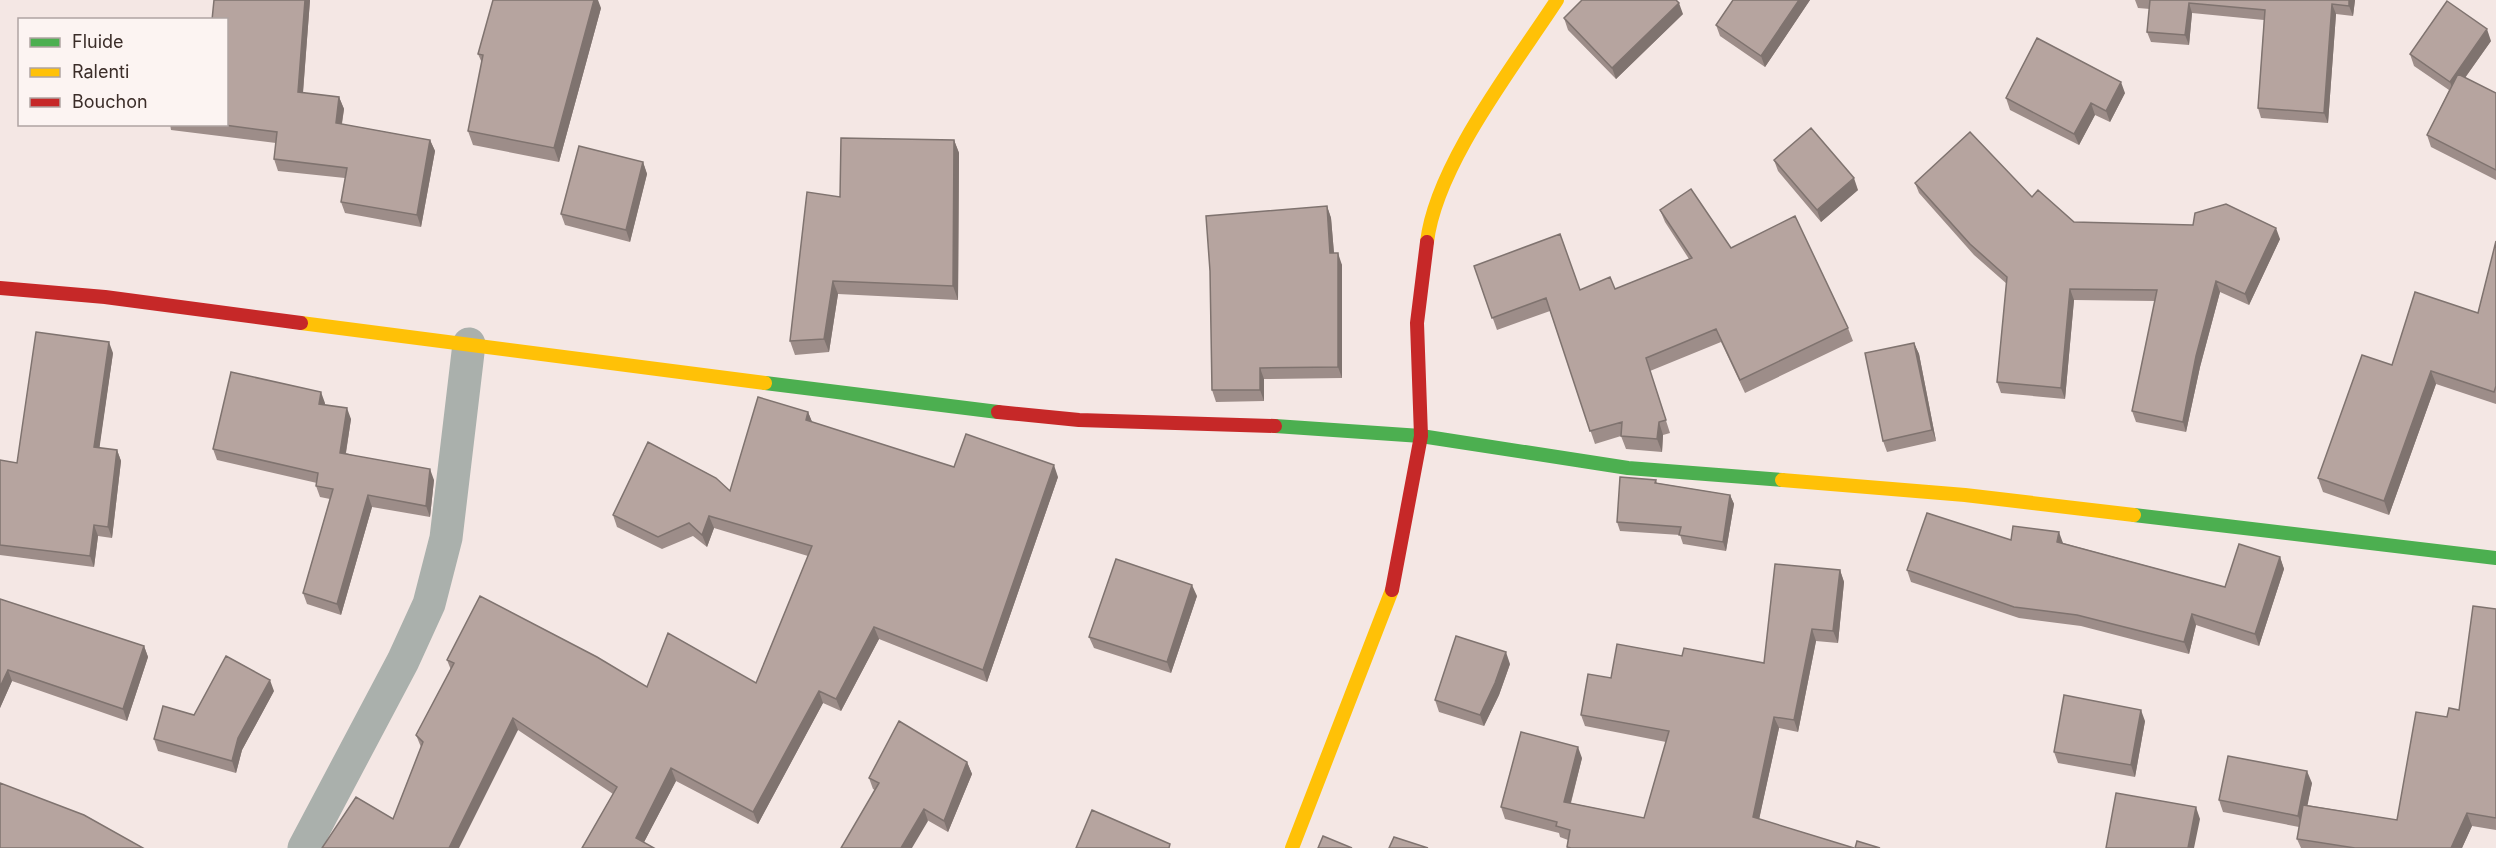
<svg xmlns="http://www.w3.org/2000/svg" width="2496" height="848" font-family="Inter,sans-serif">
	<style>
		.lines { fill: none; stroke-linecap: round; stroke-linejoin: round }
		.street { stroke: #aab0ac; stroke-width: 33 }
		.fast { stroke: #4caf50; stroke-width: 14 }
		.slow { stroke: #ffc107; stroke-width: 14 }
		.jam { stroke: #c62828; stroke-width: 14 }
		.wall { fill: #9d8d89 }
		.shaded-wall { fill: #7f736f }
		.building { fill: #b6a49f; stroke: #7f736f; stroke-width: 1.5 }
	</style>
	<rect width="100%" height="100%" fill="#f4e7e4"/>
	<g class="lines">
		<path class="street" d="M304,848L403,661L429,604L446,538L469,344"/>
		<path class="fast" d="M765,383L998,412
			M1275,426L1421,436L1628,468L1782,480
			M2134,515L2496,558"/>
		<path class="slow" d="M1427,242C1436,165 1514,66 1557,0
			M301,323L765,383
			M1782,480L1965,495L2134,515
			M1292,848L1392,590"/>
		<path class="jam" d="M0,288L105,297L301,323
			M998,412L1079,420L1275,426
			M1392,590L1421,436L1417,323L1427,242"/>
	</g>
	<path class="wall" d="M214,0H310L303,93L339,97L344,109L342,124L430,140L435,151L421,227L345,213L341,202L345,178L278,171L274,159L276,143L171,130L170,124H226Z
		M1733,0H1810L1765,67L1720,36L1716,25Z
		M2135,0H2355L2353,16L2336,14L2328,123L2261,118L2258,108L2264,20L2192,13L2189,45L2151,42L2147,32L2150,9L2138,8Z
		M601,8L559,162L473,145L468,131L482,63L478,54Z
		M1683,14L1616,79L1568,30L1564,18Z
		M2491,41L2465,78L2496,93V180L2431,147L2427,135L2449,90L2414,66L2410,54Z
		M2125,93L2110,122L2095,115L2079,145L2010,110L2006,98Z
		M954,140L959,153L958,300L838,294L829,352L795,355L790,341L840,197Z
		M1774,160L1858,190L1821,222L1778,171Z
		M643,162L647,174L630,242L565,225L561,214Z
		M1915,183L2032,197L2074,222L2280,239L2249,305L2220,292L2200,367L2186,432L2136,422L2132,411L2155,301L2074,300L2065,399L2001,393L1997,382L2007,284L1974,255L1919,193Z
		M1327,206L1331,218L1334,253L1342,265V378L1264,379V401L1216,402L1212,390L1210,271Z
		M1660,210L1731,248L1848,328L1853,341L1745,393L1721,342L1650,371L1670,433L1663,435L1662,452L1626,449L1621,436L1595,444L1550,311L1497,330L1474,266L1580,290L1615,289L1689,259L1665,222Z
		M2496,241V404L2436,384L2389,515L2323,492L2318,478L2392,365L2478,313Z
		M1914,343L1919,354L1936,441L1887,452L1883,441Z
		M113,353L99,448L117,450L121,461L112,538L98,536L94,567L0,555V460L17,463Z
		M325,403V405L351,419L346,453L434,480L430,517L372,507L341,615L307,604L303,593L330,499L320,497L316,486L317,483L217,460L213,449Z
		M808,412L812,422L954,467L1058,477L987,682L879,639L841,711L823,703L758,824L676,781L644,842L582,848L613,794L518,730L393,819L421,747L416,735L451,670L447,660L647,687L756,683L808,556L714,528L707,547L693,536L662,549L617,527L613,515L730,491Z
		M1656,480L1657,483L1730,495L1734,504L1726,551L1683,544L1680,535L1620,531L1617,522Z
		M2011,540L2063,543L2225,587L2280,557L2284,569L2259,646L2196,625L2189,654L2081,626L2019,618L1911,582L1907,570Z
		M1840,570L1844,582L1838,643L1816,641L1798,732L1779,728L1759,819L1854,848H1567L1568,840L1560,837L1559,833L1505,819L1501,807L1582,758L1571,803L1644,818L1666,742L1585,726L1581,715L1611,678L1682,656L1764,663Z
		M1197,596L1171,673L1094,648L1089,637Z
		M0,599L144,646L148,657L127,721L12,681L0,708Z
		M2496,609V830L2472,826L2462,848H2301L2297,839L2299,827L2223,812L2219,800L2312,783L2307,805L2397,820L2447,717L2459,710Z
		M1510,664L1499,695L1484,726L1439,712L1435,700Z
		M274,691L242,750L236,773L158,751L154,739L194,715Z
		M2145,721L2135,777L2058,763L2054,752Z
		M967,762L972,774L948,832L873,789L869,778Z"/>
	<path class="shaded-wall" d="M305,0H310L302,104L298,92Z
		M594,0H598L601,8L559,162L554,148Z
		M1799,0H1810L1765,67L1761,56Z
		M2349,0H2355L2353,16L2349,6Z
		M1679,3L1683,14L1616,79L1612,68Z
		M2189,3L2192,13L2189,45L2185,35Z
		M2332,4L2336,14L2328,123L2324,113Z
		M2487,29L2491,41L2454,93L2450,82Z
		M2121,82L2125,93L2110,122L2106,111Z
		M339,97L344,109L340,134L336,123Z
		M2091,103L2095,115L2079,145L2074,134Z
		M430,140L435,151L421,227L417,215Z
		M954,140L959,153L958,300L953,286Z
		M643,162L647,174L630,242L626,230Z
		M1854,178L1858,190L1821,222L1817,210Z
		M1327,206L1331,218L1335,265L1330,253Z
		M2276,228L2280,239L2249,305L2245,294Z
		M1338,253L1342,265V378L1338,367Z
		M833,281L838,294L829,352L824,339Z
		M2216,281L2220,292L2200,367L2186,432L2183,422L2196,356Z
		M2070,289L2074,300L2065,399L2061,388Z
		M109,342L113,353L98,458L94,447Z
		M1914,343L1919,354L1936,441L1932,430Z
		M1260,368L1264,379V401L1260,390Z
		M2431,371L2436,384L2389,515L2384,501Z
		M321,392L325,403L323,415L319,404Z
		M347,408L351,419L344,464L340,453Z
		M808,412L813,424L806,420Z
		M1659,422L1663,435L1662,452L1657,439Z
		M117,450L121,461L112,538L108,527Z
		M1054,465L1058,477L987,682L983,670Z
		M430,469L434,480L430,517L426,506Z
		M368,495L372,507L341,615L337,604Z
		M1730,495L1734,504L1726,551L1723,542Z
		M709,516L714,528L707,547L702,535Z
		M94,525L98,536L94,567L90,556Z
		M2059,532L2063,543L2061,554L2057,542Z
		M2280,557L2284,569L2259,646L2255,634Z
		M1840,570L1844,582L1838,643L1833,631Z
		M1192,585L1197,596L1171,673L1167,662Z
		M2192,614L2196,625L2189,654L2184,642Z
		M874,627L879,639L841,711L836,699Z
		M1812,629L1816,641L1798,732L1794,720Z
		M144,646L148,657L127,721L123,709Z
		M1506,652L1510,664L1499,695L1484,726L1480,715Z
		M8,670L12,681L0,708V687Z
		M270,680L274,691L242,750L236,773L232,761L238,738Z
		M819,691L823,703L758,824L753,812Z
		M2141,710L2145,721L2135,777L2131,765Z
		M1774,717L1779,728L1757,829L1753,817Z
		M513,718L518,730L459,848H449Z
		M1578,747L1582,758L1568,813L1564,802Z
		M967,762L972,774L948,832L944,821Z
		M671,768L676,781L641,848L636,838Z
		M2307,771L2312,783L2303,828L2298,816Z
		M2196,807L2200,819L2194,848H2188Z
		M924,809L928,821L912,848H901Z
		M2467,813L2472,826L2462,848H2451Z"/>
	<path class="building" d="M214,0H305L298,92L339,97L336,123L430,140L417,215L341,202L347,168L274,159L277,132L217,124H226V20H212Z
		M493,0H594L554,148L468,131L483,55L478,54Z
		M1582,0H1676L1679,3L1612,68L1564,18Z
		M1733,0H1799L1761,56L1716,25Z
		M2150,0H2349V6L2332,4L2324,113L2258,108L2265,10L2189,3L2185,35L2147,32Z
		M2447,1L2487,29L2450,82L2410,54Z
		M2037,38L2121,82L2106,111L2091,103L2074,134L2006,98Z
		M2458,74L2496,93V170L2427,135Z
		M1811,128L1854,178L1817,210L1774,160Z
		M1970,132L2032,197L2038,190L2074,222L2193,225L2195,213L2226,204L2276,228L2245,294L2216,281L2196,356L2183,422L2132,411L2157,290L2070,289L2061,388L1997,382L2007,277L1970,244L1915,183Z
		M841,138L954,140L953,286L833,281L824,339L790,341L807,192L840,197Z
		M579,146L643,162L626,230L561,214Z
		M1691,189L1731,248L1795,216L1848,328L1740,380L1716,329L1646,358L1666,420L1659,422L1657,439L1621,436L1622,422L1590,431L1546,298L1492,318L1474,266L1560,234L1580,290L1610,277L1615,289L1692,258L1660,210Z
		M1327,206L1330,253H1338V367L1260,368V390H1212L1210,271L1206,216Z
		M2496,241V386L2494,392L2431,371L2384,501L2318,478L2362,355L2392,365L2415,292L2478,313Z
		M36,332L109,342L94,447L117,450L108,527L94,525L90,556L0,545V460L17,463Z
		M1914,343L1932,430L1883,441L1865,353Z
		M231,372L321,392L319,404L347,408L340,453L430,469L426,506L368,495L337,604L303,593L333,489L316,486L318,473L213,449Z
		M758,397L808,412L806,420L954,467L966,434L1054,465L983,670L874,627L836,699L819,691L753,812L671,768L636,838L654,848H582L617,787L513,718L449,848H322L356,797L393,819L423,742L416,735L454,663L447,660L480,596L597,657L647,687L668,633L756,683L812,546L709,516L702,535L689,523L658,537L613,515L648,442L716,478L730,491Z
		M1620,477L1656,480L1655,483L1730,495L1723,542L1679,535L1681,527L1617,522Z
		M1927,513L2011,540L2013,526L2059,532L2057,542L2225,587L2239,544L2280,557L2255,634L2192,614L2184,642L2077,615L2014,607L1907,570Z
		M1116,559L1192,585L1167,662L1089,637Z
		M1775,564L1840,570L1833,631L1812,629L1794,720L1774,717L1753,817L1854,848H1571L1567,847L1570,830L1556,826L1557,822L1501,807L1521,732L1578,747L1564,802L1644,818L1669,731L1581,715L1588,674L1611,678L1617,644L1682,656L1684,648L1764,663Z
		M0,599L144,646L123,709L8,670L0,687Z
		M2473,606L2496,609V818L2467,813L2451,848H2355L2297,839L2303,805L2397,820L2416,712L2447,717L2449,708L2459,710Z
		M1456,636L1506,652L1495,683L1480,715L1435,700Z
		M226,656L270,680L238,738L232,761L154,739L163,706L194,715Z
		M2064,695L2141,710L2131,765L2054,752Z
		M899,721L967,762L944,821L924,809L901,848H841L879,783L869,778Z
		M2228,756L2307,771L2298,816L2219,800Z
		M0,783L84,815L143,848H0Z
		M2116,793L2196,807L2188,848H2106Z
		M1092,810L1170,844L1169,848H1076Z
		M1323,836L1352,848H1318Z
		M1394,837L1428,848H1389Z
		M1857,841L1880,848H1855Z"/>
	<rect x="18" y="18" width="210" height="108" fill="#fcf4f2" stroke="#afa4a2" stroke-width="1.5"/>
	<rect x="30" y="38" width="30" height="9" fill="#4caf50" stroke="#afa4a2" stroke-width="1.5"/>
	<text x="72" y="48" font-size="18" fill="#3b2d29">Fluide</text>
	<rect x="30" y="68" width="30" height="9" fill="#ffc107" stroke="#afa4a2" stroke-width="1.5"/>
	<text x="72" y="78" font-size="18" fill="#3b2d29">Ralenti</text>
	<rect x="30" y="98" width="30" height="9" fill="#c62828" stroke="#afa4a2" stroke-width="1.5"/>
	<text x="72" y="108" font-size="18" fill="#3b2d29">Bouchon</text>
</svg>
